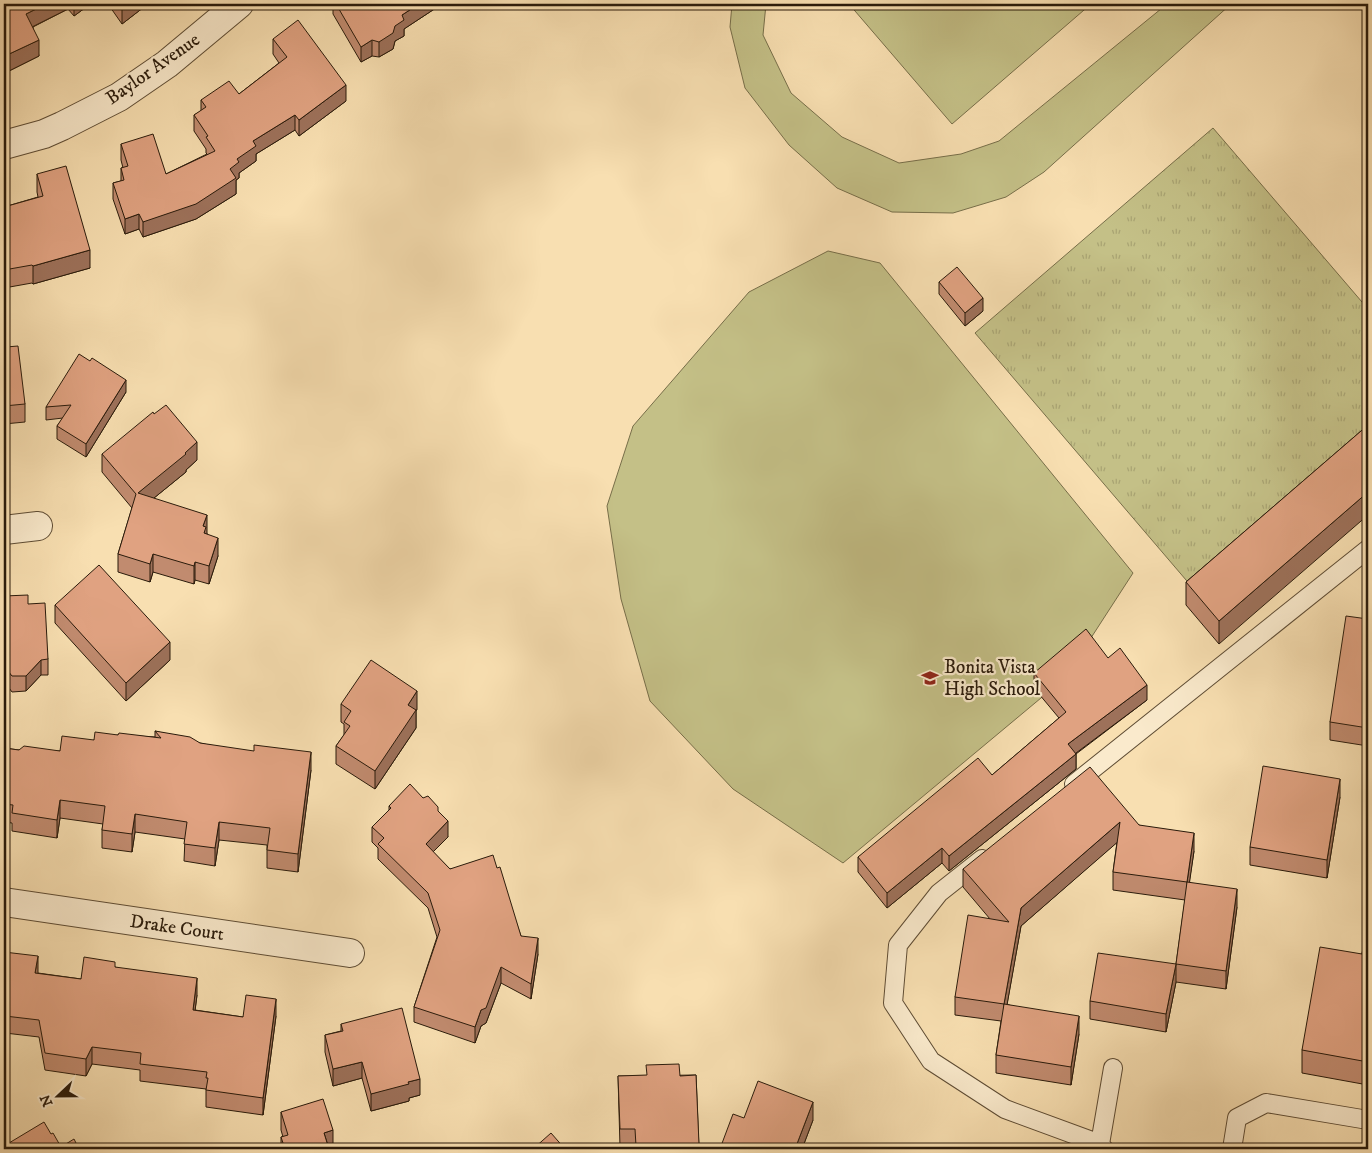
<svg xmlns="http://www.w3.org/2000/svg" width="1372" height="1153" font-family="'IM FELL DW Pica',serif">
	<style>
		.grass { fill: #c4c087; stroke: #776e49 }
		.park { fill: url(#park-tufts); stroke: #776e49 }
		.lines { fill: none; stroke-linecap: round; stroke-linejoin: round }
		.service-casing { stroke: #5e4c34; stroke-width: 20 }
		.minor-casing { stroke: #5e4c34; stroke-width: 30 }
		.service { stroke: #faeacc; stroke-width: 18 }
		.minor { stroke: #faeacc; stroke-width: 28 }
		.wall { fill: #c18b6f; stroke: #2a1b0b }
		.shaded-wall { fill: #9d715a; stroke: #2a1b0b }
		.building { fill: #e0a281; stroke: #2a1b0b }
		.labels { text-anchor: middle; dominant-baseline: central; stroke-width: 4.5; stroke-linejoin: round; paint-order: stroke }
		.street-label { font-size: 19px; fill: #2a1b0b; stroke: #faeacc }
		.poi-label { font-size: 19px; fill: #2a1b0b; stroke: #faeacc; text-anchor: start }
	</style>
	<defs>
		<pattern id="park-tufts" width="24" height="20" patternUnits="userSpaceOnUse" patternTransform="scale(1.25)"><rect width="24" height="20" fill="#c4c087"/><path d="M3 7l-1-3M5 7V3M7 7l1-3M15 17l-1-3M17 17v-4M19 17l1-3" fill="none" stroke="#a9a473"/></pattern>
	</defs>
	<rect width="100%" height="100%" fill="#f8dfb1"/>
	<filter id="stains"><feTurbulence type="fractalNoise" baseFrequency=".004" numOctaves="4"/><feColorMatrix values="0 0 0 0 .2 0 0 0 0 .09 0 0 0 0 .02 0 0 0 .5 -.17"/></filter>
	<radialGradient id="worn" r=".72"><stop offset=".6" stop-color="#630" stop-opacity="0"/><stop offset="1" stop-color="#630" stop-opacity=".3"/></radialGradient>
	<path class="grass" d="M732,4H766L763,35L791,93L842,137L899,163L961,154L999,141L1167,4H1231L1044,172L1006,197L953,213L892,212L837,188L789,145L745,88L730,27Z
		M849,4H1091L952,124Z
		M828,251L880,263L1133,573L1065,678L843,863L733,789L650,701L621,599L607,506L633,426L749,292Z"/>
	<path class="park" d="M1213,128L1368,309V447L1198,594L975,333Z"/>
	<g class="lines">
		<g class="service-casing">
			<path id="service" d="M1074,784L1368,549
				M982,859L939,893L898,945L893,1003L931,1061L1005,1109L1100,1144L1104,1149
				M1100,1144L1113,1068
				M1232,1149L1237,1118L1266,1103L1368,1120"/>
		</g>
		<g class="minor-casing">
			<path id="minor" d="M4,145L44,134L62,126L119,97L167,64L239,4
				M4,530L38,526
				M4,902L350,953"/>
		</g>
		<use href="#service" class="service"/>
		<use href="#minor" class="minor"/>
	</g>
	<path class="wall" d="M4,4H98L91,7L89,5L74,16L68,9L33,27L39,56L7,72L4,65Z
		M108,4H144V7L122,24Z
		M333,4H442L404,29V36L395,41L393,49L379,57L372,56L361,62L333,14Z
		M273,39L346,101L299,136L295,130L256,154V161L239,173V178L236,180V194L196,219L143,237L139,229L125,234L113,199V183L121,181V168H123L121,160V144L166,174L207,154L206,153V149L194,131V115L201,111V100L239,94L279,63L273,54Z
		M37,174L90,268L33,284L32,283L4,288V207L38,197L37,192Z
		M939,282L983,311L965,326L939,294Z
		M4,331L6,347L25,404V422L4,424Z
		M126,392L86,457L57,439V426L63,418L46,420V407Z
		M1368,425L1219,644L1186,605V582Z
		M102,454L197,460L186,470V472L154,498L207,533V534L218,556L209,584L195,580L194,584L153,572L150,582L118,572V554L132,508L102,472Z
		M4,596L28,604L48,659V675H41L26,691L12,692L4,681Z
		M55,605L170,660L126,701L55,623Z
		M1368,619V746L1330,740V722Z
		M1108,658L1147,700L1076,754V769L949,871L942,863L887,908L858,872V857L992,775L1059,718L1034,688V673Z
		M341,704L417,709L416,711V728L375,789L336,764V746L344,735V724L341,722Z
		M155,731L200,743L311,770L298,872L267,868V845L219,840L215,866L184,861L185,839L135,832L132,852L102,848V830L103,824L60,818L57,838L12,831V823L4,822V748L19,750L60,751L94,740L118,735L155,737Z
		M1340,797L1327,878L1250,865V847Z
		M389,806L438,811L448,837L433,852L450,869L497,868L521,936L538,954L531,999L501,983L486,1023L481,1026L475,1043L414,1022V1007L437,937L428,908L378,859V848L372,842V827L389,810Z
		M1139,825L1194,851L1189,883L1237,907L1226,989L1176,982L1166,1032L1090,1019V1001L1176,964L1185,900L1113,890V872L1117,842L1021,926L1007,1004L1079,1034L1071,1085L996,1073V1055L1001,1021L955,1015V997L990,919L963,887V869Z
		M1368,920V1085L1302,1073V1050L1362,954Z
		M4,952L38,973L81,979L115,967L197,995L195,1010L243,1017L276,1016L263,1115L206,1107V1089L140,1081V1070L92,1064L86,1076L45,1070L39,1037L5,1033L4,1034Z
		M341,1024L420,1095L409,1098V1101L371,1111L362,1078L333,1086L325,1052V1035L341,1031Z
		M696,1075L699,1149H635V1147H620L618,1076Z
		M281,1112L333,1148L329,1149H281V1137H283L281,1130Z
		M744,1118L813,1120L802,1149H721V1146Z"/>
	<path class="shaded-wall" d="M46,4H68V9L26,30V14Z
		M74,4H89V5L74,16Z
		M91,4H98L91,7Z
		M126,4H144V7L122,24V7Z
		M419,4H442L404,29V36L395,41L393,49L379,57V42L395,26L402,15Z
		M39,40V56L7,72V55Z
		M372,40V56L361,62V47Z
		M346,85V101L299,136V120Z
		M295,115V130L256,154V161L239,173V178L236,180V194L196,219L143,237V222L230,169L237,159L253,141Z
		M139,214V229L125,234V219Z
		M90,250V268L33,284V266Z
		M983,298V311L965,326V313Z
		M126,380V392L86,457V444Z
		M197,442V460L186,470V472L138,511V493Z
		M1368,492V515L1219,644V621Z
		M207,515V533L206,537V545L203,526Z
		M218,538V556L209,584V566Z
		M153,554V572L150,582V564Z
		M195,562V580L194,584V566Z
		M170,642V660L126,701V683Z
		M41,660V675L26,691V676Z
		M1147,685V700L1068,759V744Z
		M417,691V709L416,711V728L375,789V771L408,705Z
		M311,752V770L298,872V854Z
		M1076,754V769L949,871V856Z
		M1340,779V797L1327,878V860Z
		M60,800V818L57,838V820Z
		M135,814V832L132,852V834Z
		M448,821V837L426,859V844Z
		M219,822V840L215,866V848Z
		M1120,822V840L1021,926L1004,1022V1004L1021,908Z
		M1194,833V851L1187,900V882Z
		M942,848V863L887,908V893Z
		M1237,889V907L1226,989V971Z
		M538,938V954L531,999V984Z
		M38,956V974L35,973Z
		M1176,964V982L1166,1032V1014Z
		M501,967V983L486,1023L481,1026L475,1043V1027L481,1010Z
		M197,978V995L193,1027V1010Z
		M276,999V1016L263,1115V1098Z
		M5,1016V1033L4,1034V1017Z
		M1079,1016V1034L1071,1085V1067Z
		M92,1047V1064L86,1076V1059Z
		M362,1062V1078L333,1086V1069Z
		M420,1079V1095L409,1098V1101L371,1111V1094L408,1082Z
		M813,1102V1120L802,1149H795Z
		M333,1130V1148L329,1149L324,1133Z"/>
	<path class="building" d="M4,4H46L26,14L39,40L7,55L4,48Z
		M120,4H126L122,7Z
		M336,4H419L402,15L404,20L395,26L393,33L379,42L372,40L361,47Z
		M298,20L346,85L299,120L295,115L253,141L256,146L237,159L239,162L230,169L236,178L196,204L143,222L139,214L125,219L113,183L124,180L121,168L128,166L121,144L153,134L166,174L215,151L206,137L208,136L194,115L206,107L201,100L229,81L239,94L287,57L273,39Z
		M66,166L90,250L33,266L32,265L4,270V207L43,196L37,174Z
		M957,267L983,298L965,313L939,282Z
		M4,331L6,347L18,346L25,404L4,406Z
		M79,354L90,361L92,358L126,380L86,444L57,426L71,405L46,407Z
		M166,405L197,442L185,453L186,454L138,493L207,515L203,526L206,527L204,533L218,538L209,566L195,562L194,566L153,554L150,564L118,554L136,494L102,454L153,412L154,414Z
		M1368,425V492L1219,621L1186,582Z
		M99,565L170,642L126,683L55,605Z
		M28,595V604L45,603L48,659L41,660L26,676H12L4,666V596Z
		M1346,616L1368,619V728L1330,722Z
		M1086,629L1108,658L1120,648L1147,685L1068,744L1076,754L949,856L942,848L887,893L858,857L978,758L992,775L1066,712L1034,673Z
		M371,660L417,691L408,705L416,710L375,771L336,746L350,726L344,722L351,711L341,704Z
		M155,731L190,737L200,743L254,751V745L311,752L298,854L267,850L270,828L219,822L215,848L184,844L187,822L135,814L132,834L102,830L105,806L60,800L57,820L12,813L13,805L4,804V748L19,750L24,746L60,751L62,736L94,740L95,732L118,735L119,733L161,738Z
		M1263,766L1340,779L1327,860L1250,847Z
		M1090,767L1139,825L1194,833L1187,882L1113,872L1120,822L1021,908L1004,1004L955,997L968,915L1009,922L963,869Z
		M410,784L423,798L428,796L438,807V811L448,821L426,844L450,869L493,855L497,868L500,867L521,936L538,938L531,984L501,967L486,1008L481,1010L475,1027L414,1007L440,930L428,893L378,844L384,838L372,827L391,808L389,806Z
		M1187,882L1237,889L1226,971L1176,964Z
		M1368,920V1062L1302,1050L1320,947L1362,954Z
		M4,952L38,956L35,973L81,979L84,957L115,962V967L197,978L193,1010L243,1017L246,995L276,999L263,1098L206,1090L208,1078H206L207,1072L140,1064L141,1053L92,1047L86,1059L45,1053L39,1020L5,1016L4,1017Z
		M1098,953L1176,964L1166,1014L1090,1001Z
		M1004,1004L1079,1016L1071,1067L996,1055Z
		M402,1008L420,1079L408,1082L409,1084L371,1094L362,1062L333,1069L325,1035L343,1031L341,1024Z
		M679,1064L680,1076L696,1075L699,1144L636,1146L635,1129H620L618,1076L647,1075L646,1065Z
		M758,1081L813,1102L795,1149H731L721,1146L733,1114L744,1118Z
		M323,1099L333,1130L324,1133L329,1149H284H285L281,1137L288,1135L281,1112Z
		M44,1122L51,1134L53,1133L61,1147L74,1139L79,1149H4V1146Z
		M551,1133L565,1149H533Z"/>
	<defs>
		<g id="school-bare" transform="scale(1.35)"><path d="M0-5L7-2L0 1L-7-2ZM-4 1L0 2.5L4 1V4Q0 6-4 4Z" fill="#8f2418" stroke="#faeacc" stroke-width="2.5" paint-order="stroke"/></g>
	</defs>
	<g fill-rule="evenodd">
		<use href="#school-bare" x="930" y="678"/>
	</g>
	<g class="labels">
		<g class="street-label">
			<text transform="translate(153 69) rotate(-35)">Baylor Avenue</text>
			<text transform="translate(177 928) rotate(8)">Drake Court</text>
		</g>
		<g class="poi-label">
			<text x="944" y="667">Bonita Vista<tspan x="944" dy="22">High School</tspan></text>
		</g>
	</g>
	<rect width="1372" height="1153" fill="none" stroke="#f8dfb1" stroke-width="20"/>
	<rect x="5" y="5" width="1362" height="1143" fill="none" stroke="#2a1b0b" stroke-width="2.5"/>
	<rect x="10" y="10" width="1352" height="1133" fill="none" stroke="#2a1b0b"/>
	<g transform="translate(58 1096) rotate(248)" stroke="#faeacc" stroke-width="4" paint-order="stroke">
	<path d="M0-4L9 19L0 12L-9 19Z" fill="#2a1b0b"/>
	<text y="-8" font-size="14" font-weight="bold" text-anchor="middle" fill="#2a1b0b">N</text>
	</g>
	<rect width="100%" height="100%" filter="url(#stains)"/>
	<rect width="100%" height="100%" fill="url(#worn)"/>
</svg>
